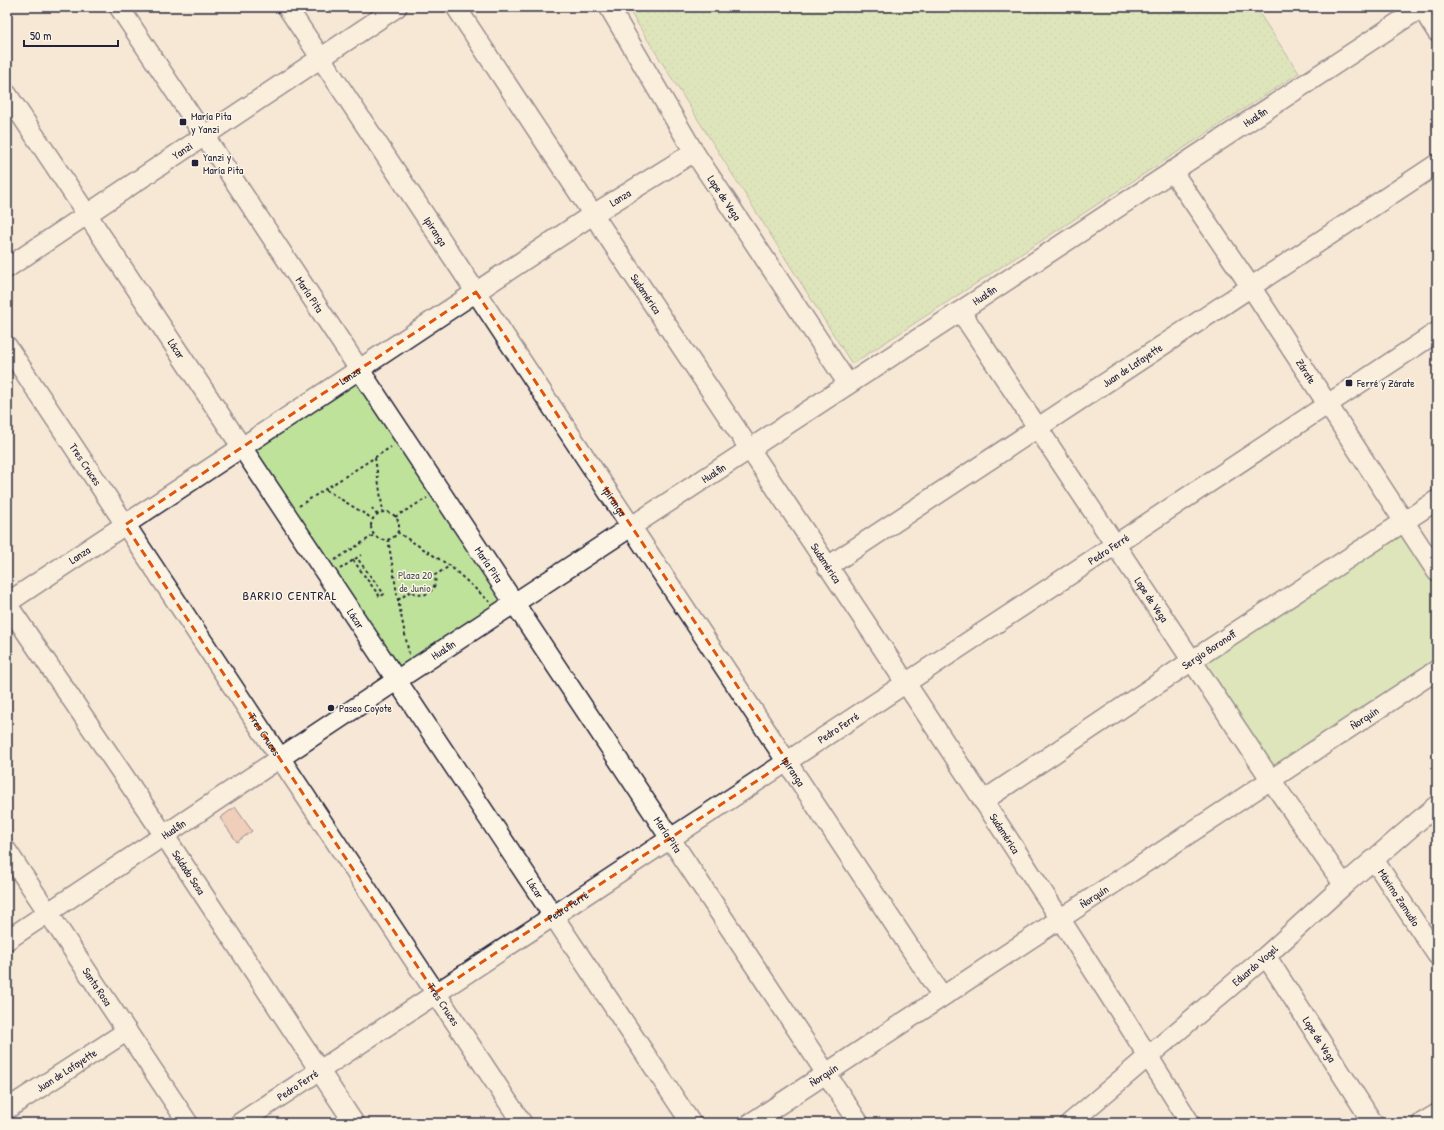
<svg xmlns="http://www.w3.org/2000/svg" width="1444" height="1130" font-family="'Patrick Hand',sans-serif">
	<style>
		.grass { fill: url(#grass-dots); stroke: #70826b }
		.park { fill: #bfe29b; stroke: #70826b }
		.building { fill: #e5af9a; stroke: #22223b }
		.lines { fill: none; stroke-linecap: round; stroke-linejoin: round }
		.minor-casing { stroke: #22223b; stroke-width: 22 }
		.path { stroke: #22223b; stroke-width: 2; stroke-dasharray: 3 3; stroke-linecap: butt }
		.minor { stroke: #fcf5e5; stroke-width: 19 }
		.marked { fill: none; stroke: #de560e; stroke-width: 3; stroke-dasharray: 8 5; stroke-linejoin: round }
		.poi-dot { fill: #22223b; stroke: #fcf5e5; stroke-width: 1.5 }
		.labels { text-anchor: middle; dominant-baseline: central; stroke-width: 3; stroke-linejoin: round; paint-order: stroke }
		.poi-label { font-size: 11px; fill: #22223b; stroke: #fcf5e5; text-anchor: start }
		.street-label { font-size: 11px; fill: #22223b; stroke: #fcf5e5 }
		.park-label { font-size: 11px; fill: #495253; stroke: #fcf5e5 }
		.quarter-label { font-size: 13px; letter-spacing: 1px; fill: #22223b; stroke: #fcf5e5 }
	</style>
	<defs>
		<pattern id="grass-dots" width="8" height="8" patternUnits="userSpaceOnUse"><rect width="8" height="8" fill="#bfe29b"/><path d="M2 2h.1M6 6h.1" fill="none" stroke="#a4c286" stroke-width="1.8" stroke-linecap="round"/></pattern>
	</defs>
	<rect width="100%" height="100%" fill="#f7e7d6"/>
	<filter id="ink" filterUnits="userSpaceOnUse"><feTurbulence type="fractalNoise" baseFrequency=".025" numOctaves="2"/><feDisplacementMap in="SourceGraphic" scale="8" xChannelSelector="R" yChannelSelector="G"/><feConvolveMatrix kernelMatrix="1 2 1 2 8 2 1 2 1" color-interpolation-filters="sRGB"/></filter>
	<g filter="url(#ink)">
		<path class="grass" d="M627,7H1255L1299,73L852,364Z"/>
		<path class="park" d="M359,368L515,603L396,681L241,446Z
			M1404,521L1437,572V670L1271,780L1193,660Z"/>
		<path class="building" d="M235,807L252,831L237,842L220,818Z"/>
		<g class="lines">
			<g class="minor-casing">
				<g id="minor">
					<path id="s1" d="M119,7L859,1123"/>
					<path id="s2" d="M287,7L942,996"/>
					<path id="s3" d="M456,7C700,380 954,745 1190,1123"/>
					<path id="s4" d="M609,7L694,152L848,384"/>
					<path d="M1421,7L1437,32"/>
					<path id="s5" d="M7,94L691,1123"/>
					<path id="s6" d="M1172,171L1251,287L1437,572"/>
					<path id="s7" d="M7,268L397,7"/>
					<path id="s8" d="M961,312L1271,780L1344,885"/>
					<path id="s9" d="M7,346L522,1123"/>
					<path id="s10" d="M827,567L1437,164"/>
					<path id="s11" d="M7,603L592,215L694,152"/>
					<path id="s12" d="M7,604L164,835L354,1123"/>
					<path id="s13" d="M983,801L1193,660L1437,500"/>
					<path id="s14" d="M7,851L188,1123"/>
					<path id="s15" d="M1374,860L1437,955"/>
					<path id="s16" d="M7,940C138,854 266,766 397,680C739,457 1081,232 1422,7"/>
					<path id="s17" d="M1266,956L1373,1123"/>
					<path id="s18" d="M7,1109L127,1031"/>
					<path id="s19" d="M240,1123L1437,332"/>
					<path id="s20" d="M751,1123L1437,670"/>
					<path id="s21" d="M1070,1123L1266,956L1344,885L1437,805"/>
					<path d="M1422,1123L1437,1114"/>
				</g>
			</g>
			<path class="path" d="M375,458L383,512
				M326,490L373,519
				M299,506L391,447
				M372,508L377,515
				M371 526a14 14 0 1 1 28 0a14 14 0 1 1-28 0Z
				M395,517L427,498
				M397,532L450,566L490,602
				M388,539L398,600L409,654
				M335,560L374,535
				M353,560L380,597L384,594L357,558
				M340,569L361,555
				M398,600L411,591C425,601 438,590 435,575L450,566"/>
			<use href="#minor" class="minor"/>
		</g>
	</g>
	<path d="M0 0H1444V1130H0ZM476,292L787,761L435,993L125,525Z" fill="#f7e7d6" fill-opacity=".55" fill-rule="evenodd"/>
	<path class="marked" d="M476,292L787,761L435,993L125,525Z"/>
	<g class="poi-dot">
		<rect x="179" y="118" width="8" height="8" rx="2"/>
		<rect x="191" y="159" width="8" height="8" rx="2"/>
		<rect x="1345" y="379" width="8" height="8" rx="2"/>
		<circle cx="331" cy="708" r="4"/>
	</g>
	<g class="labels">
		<g class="poi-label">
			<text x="191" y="116">María Pita<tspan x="191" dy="13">y Yanzi</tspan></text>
			<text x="203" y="157">Yanzi y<tspan x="203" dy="13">María Pita</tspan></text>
			<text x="1357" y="383">Ferré y Zárate</text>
			<text x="339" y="708">Paseo Coyote</text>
		</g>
		<g class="street-label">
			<text stroke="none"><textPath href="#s16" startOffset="1495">Hualfin</textPath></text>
			<text stroke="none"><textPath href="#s7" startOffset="211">Yanzi</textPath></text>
			<text stroke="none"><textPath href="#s11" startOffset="735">Lanza</textPath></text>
			<text stroke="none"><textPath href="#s4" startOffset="223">Lope de Vega</textPath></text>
			<text stroke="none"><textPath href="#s2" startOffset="269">Ipiranga</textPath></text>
			<text stroke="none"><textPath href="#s3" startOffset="344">Sudamérica</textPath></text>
			<text stroke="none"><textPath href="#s1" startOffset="345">María Pita</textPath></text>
			<text stroke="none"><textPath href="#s16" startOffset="1171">Hualfin</textPath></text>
			<text stroke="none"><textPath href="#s5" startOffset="306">Lácar</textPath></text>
			<text stroke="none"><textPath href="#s10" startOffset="366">Juan de Lafayette</textPath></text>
			<text stroke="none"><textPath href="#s6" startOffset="241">Zárate</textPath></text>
			<text stroke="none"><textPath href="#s11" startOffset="411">Lanza</textPath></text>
			<text stroke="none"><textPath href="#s9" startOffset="142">Tres Cruces</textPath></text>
			<text stroke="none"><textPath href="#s16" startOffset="847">Hualfin</textPath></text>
			<text stroke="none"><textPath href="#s2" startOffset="593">Ipiranga</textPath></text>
			<text stroke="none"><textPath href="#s19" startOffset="1041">Pedro Ferré</textPath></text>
			<text stroke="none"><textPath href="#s11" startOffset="87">Lanza</textPath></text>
			<text stroke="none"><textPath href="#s3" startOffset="668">Sudamérica</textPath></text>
			<text stroke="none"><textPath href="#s1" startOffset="669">María Pita</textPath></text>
			<text stroke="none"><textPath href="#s8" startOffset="345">Lope de Vega</textPath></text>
			<text stroke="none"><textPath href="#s5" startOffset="630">Lácar</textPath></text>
			<text stroke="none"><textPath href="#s13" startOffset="272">Sergio Boronoff</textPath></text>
			<text stroke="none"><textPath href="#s16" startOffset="524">Hualfin</textPath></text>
			<text stroke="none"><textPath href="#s20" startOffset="735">Ñorquín</textPath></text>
			<text stroke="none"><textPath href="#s19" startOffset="717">Pedro Ferré</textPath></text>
			<text stroke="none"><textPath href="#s9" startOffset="466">Tres Cruces</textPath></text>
			<text stroke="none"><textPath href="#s2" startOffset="917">Ipiranga</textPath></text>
			<text stroke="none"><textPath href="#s16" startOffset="200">Hualfin</textPath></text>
			<text stroke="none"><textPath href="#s3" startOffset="992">Sudamérica</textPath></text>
			<text stroke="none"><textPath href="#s1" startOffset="993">María Pita</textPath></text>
			<text stroke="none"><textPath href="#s12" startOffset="324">Soldado Sosa</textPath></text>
			<text stroke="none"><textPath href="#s5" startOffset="954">Lácar</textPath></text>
			<text stroke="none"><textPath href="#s20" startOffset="411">Ñorquín</textPath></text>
			<text stroke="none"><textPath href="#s15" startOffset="45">Máximo Zamudio</textPath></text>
			<text stroke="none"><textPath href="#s19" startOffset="393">Pedro Ferré</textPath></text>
			<text stroke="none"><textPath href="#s21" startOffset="243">Eduardo Vogel</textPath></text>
			<text stroke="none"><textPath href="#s14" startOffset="163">Santa Rosa</textPath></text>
			<text stroke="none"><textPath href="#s9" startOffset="790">Tres Cruces</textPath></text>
			<text stroke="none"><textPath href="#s17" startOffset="99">Lope de Vega</textPath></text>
			<text stroke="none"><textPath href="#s18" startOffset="71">Juan de Lafayette</textPath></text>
			<text stroke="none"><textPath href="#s20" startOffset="87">Ñorquín</textPath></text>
			<text stroke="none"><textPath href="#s19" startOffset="69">Pedro Ferré</textPath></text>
		</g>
		<g class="park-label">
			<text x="415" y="575">Plaza 20<tspan x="415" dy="13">de Junio</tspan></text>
		</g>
		<g class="quarter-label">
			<text x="290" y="595">BARRIO CENTRAL</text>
		</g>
	</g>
	<rect width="1444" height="1130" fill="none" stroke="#fcf5e5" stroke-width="24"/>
	<rect x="12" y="12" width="1420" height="1106" fill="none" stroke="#22223b" stroke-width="1.5" filter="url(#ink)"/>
	<path d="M24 40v6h94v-6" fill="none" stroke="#22223b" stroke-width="2"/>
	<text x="30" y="40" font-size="12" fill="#22223b" stroke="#fcf5e5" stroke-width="3" paint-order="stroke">50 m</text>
</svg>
